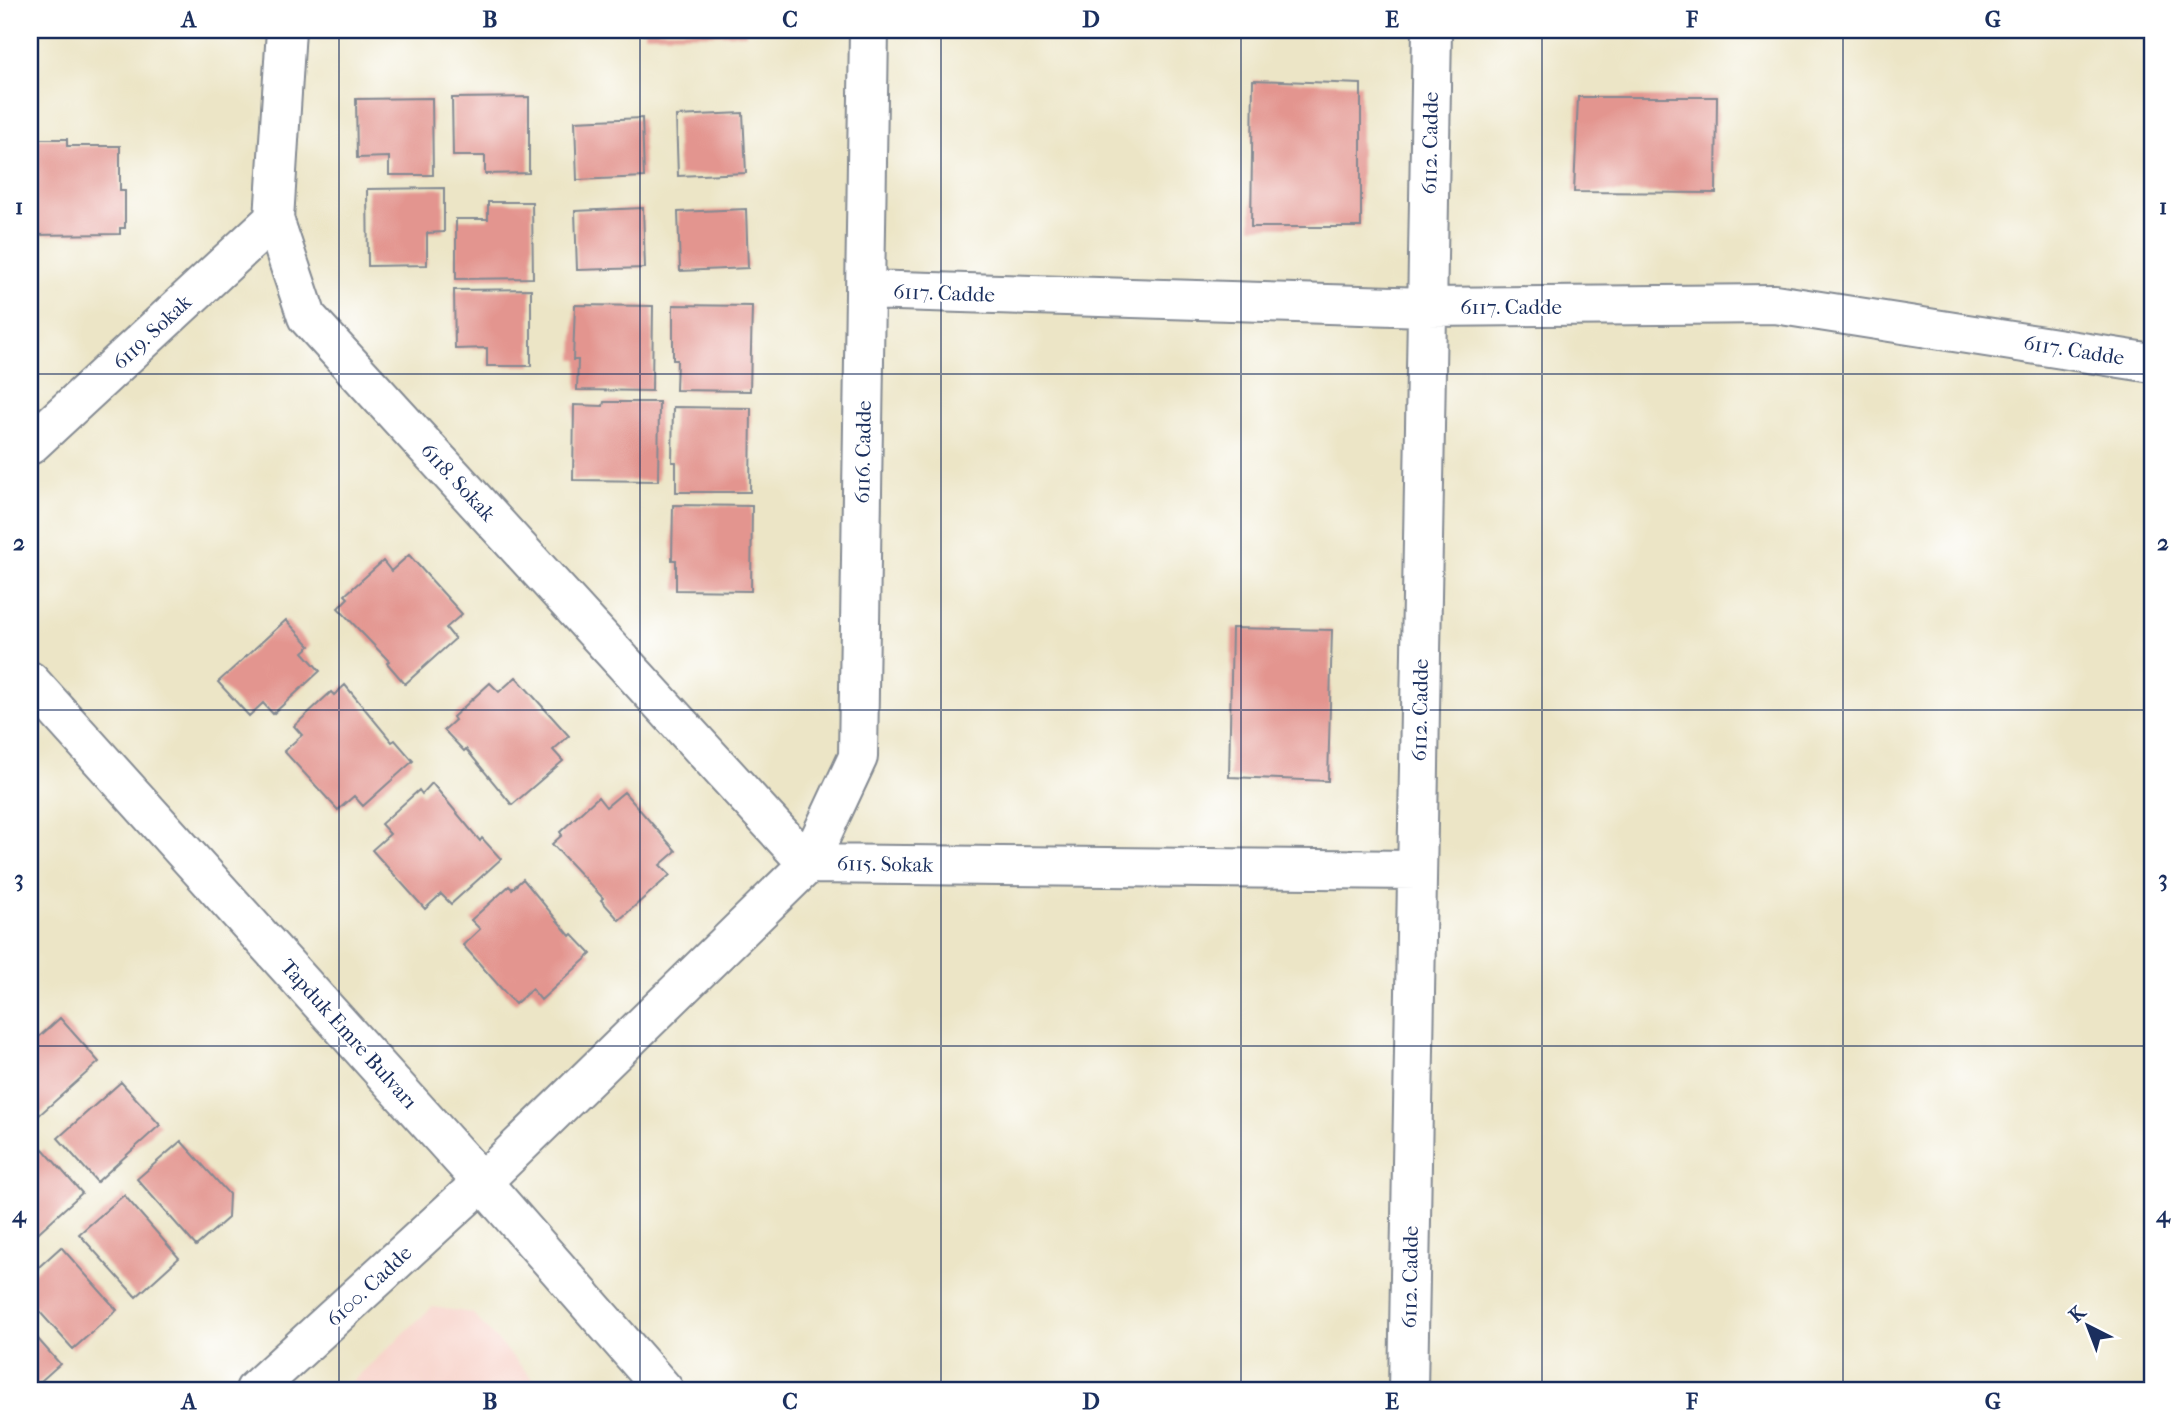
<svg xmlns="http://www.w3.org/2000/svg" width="2182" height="1420" font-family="'IM FELL French Canon',serif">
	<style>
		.built { fill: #f7d1c8 }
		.building { fill: #e3958f }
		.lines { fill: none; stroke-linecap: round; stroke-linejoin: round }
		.minor-casing { stroke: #848a92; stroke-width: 42 }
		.minor { stroke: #fff; stroke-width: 38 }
		.grid { fill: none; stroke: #1b2f5e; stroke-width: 2; stroke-opacity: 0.55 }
		.labels { text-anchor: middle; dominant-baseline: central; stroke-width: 5; stroke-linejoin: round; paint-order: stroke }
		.street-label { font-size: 21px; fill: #1b2f5e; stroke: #fff }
		.neatline { fill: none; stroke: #1b2f5e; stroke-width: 2.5 }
		.grid-label { font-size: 23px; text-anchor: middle; font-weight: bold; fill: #1b2f5e }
	</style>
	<rect width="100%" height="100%" fill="#fff"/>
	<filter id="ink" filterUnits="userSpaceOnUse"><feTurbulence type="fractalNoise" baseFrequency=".0143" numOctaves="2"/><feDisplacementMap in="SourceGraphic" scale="14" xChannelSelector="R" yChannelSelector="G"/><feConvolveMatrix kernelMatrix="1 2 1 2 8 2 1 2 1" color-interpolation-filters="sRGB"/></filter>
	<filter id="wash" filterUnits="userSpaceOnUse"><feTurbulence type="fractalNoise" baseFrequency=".00686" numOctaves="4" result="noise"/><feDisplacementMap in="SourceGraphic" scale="28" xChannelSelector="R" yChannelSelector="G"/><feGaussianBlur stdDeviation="1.57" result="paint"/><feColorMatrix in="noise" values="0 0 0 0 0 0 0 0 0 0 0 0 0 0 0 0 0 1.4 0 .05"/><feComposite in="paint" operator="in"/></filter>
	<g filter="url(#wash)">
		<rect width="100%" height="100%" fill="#ece5c6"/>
		<path class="built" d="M432,1307L472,1313L543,1390H343Z"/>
		<g id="blocks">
			<path class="building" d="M644,30H746V34L644,35Z
				M1253,80L1361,84V227H1251Z
				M529,97V173L485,174V156H453L452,98Z
				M1578,97H1717L1716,193L1574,192Z
				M432,98L433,175H389V157L357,158L356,99Z
				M743,113L746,173L678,176L676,116Z
				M642,118L644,177L577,180L575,121Z
				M30,139H67V146H120V191H125V228H120V234L30,235Z
				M444,188V232L427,233V265L368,266L367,189Z
				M488,202H532L533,278L456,279V219H488Z
				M643,208L645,268L577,270L575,211Z
				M746,209L748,268L680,271L678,212Z
				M531,289V366H487V348L455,349L454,290Z
				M575,305L653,306L652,391L577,390L578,360H573Z
				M673,305L752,306L750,391L676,390L677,360H673Z
				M604,402H659L658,481L573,480L574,405L603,406Z
				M673,407L751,408L750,492H676V462H672Z
				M673,505L752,506L751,591L676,590V560H672Z
				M409,555L462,614L446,628L455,639L405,684L387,663L389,661L338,608L348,598L345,595L383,561L391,571Z
				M286,620L310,646L303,652L320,671L273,714L263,703L249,716L218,682Z
				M1232,628L1332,630L1328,781L1229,777Z
				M516,677L569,736L553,750L563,761L512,805L466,749L464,751L444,730L455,720L453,717L490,683L499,692Z
				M345,685L392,742L395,740L413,761L363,806L354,796L338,810L284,751L302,735L294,726L331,692L334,695Z
				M432,783L480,841L482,838L501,859L451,904L441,894L425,909L372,850L390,834L381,824L419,790L422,794Z
				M624,792L676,851L660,865L670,875L619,920L601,900L603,898L552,844L562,835L560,832L598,797L606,807Z
				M523,879L570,936L572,934L591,954L541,1000L532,989L515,1004L463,945L480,929L471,920L509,886L512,889Z
				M60,1018L99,1062L36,1118L30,1112V1045Z
				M121,1082L160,1125L97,1182L58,1138Z
				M181,1141L229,1194L228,1218L196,1246L137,1179Z
				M43,1149L82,1193L30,1240V1162Z
				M124,1195L179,1258L136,1297L79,1234Z
				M61,1247L117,1310L73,1349L30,1301V1275Z
				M30,1330L60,1364L31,1390H30Z"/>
		</g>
	</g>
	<g filter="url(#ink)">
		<use href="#blocks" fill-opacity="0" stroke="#848a92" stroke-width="2"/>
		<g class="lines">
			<g class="minor-casing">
				<path id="minor" d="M286,30L274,219L307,317L808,864L858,757L869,30
					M865,290L1427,307L1775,304L2152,363
					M30,445L274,219
					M30,681L482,1182L664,1390
					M255,1390L482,1182L808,864L1417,870
					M1408,1390L1432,30"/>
			</g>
			<use href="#minor" class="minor"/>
		</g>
	</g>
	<path class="grid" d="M339,30V1390M640,30V1390M941,30V1390M1241,30V1390M1542,30V1390M1843,30V1390M30,374H2152M30,710H2152M30,1046H2152"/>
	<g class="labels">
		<g class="street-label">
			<text transform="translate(1430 143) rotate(-89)">6112. Cadde</text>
			<text transform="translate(944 293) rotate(2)">6117. Cadde</text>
			<text x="1511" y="307">6117. Cadde</text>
			<text transform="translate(152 332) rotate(-43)">6119. Sokak</text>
			<text transform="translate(2074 350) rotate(9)">6117. Cadde</text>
			<text transform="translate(863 452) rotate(-89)">6116. Cadde</text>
			<text transform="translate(458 482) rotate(47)">6118. Sokak</text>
			<text transform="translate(1420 710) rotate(-89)">6112. Cadde</text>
			<text transform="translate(885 864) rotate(1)">6115. Sokak</text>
			<text transform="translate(349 1034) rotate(48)">Tapduk Emre Bulvarı</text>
			<text transform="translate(1410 1277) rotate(-89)">6112. Cadde</text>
			<text transform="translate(369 1286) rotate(-43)">6100. Cadde</text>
		</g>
	</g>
	<rect width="2182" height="1420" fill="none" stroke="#fff" stroke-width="77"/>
	<g transform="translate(2088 1326) rotate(318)" stroke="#ffffff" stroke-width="5" paint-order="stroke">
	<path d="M0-5L12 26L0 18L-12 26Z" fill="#1b2f5e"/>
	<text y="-10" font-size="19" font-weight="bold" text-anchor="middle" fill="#1b2f5e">K</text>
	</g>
	<rect x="38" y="38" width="2106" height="1344" class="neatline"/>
	<g class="grid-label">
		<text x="189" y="27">A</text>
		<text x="490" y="27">B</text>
		<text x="790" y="27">C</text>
		<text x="1091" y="27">D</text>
		<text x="1392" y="27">E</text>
		<text x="1692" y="27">F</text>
		<text x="1993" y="27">G</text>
		<text x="19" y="214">1</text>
		<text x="2163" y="214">1</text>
		<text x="19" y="550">2</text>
		<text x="2163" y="550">2</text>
		<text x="19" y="886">3</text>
		<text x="2163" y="886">3</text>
		<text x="19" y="1222">4</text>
		<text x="2163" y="1222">4</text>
		<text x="189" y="1409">A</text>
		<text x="490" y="1409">B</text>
		<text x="790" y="1409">C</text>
		<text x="1091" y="1409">D</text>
		<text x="1392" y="1409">E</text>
		<text x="1692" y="1409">F</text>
		<text x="1993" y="1409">G</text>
	</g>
</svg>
